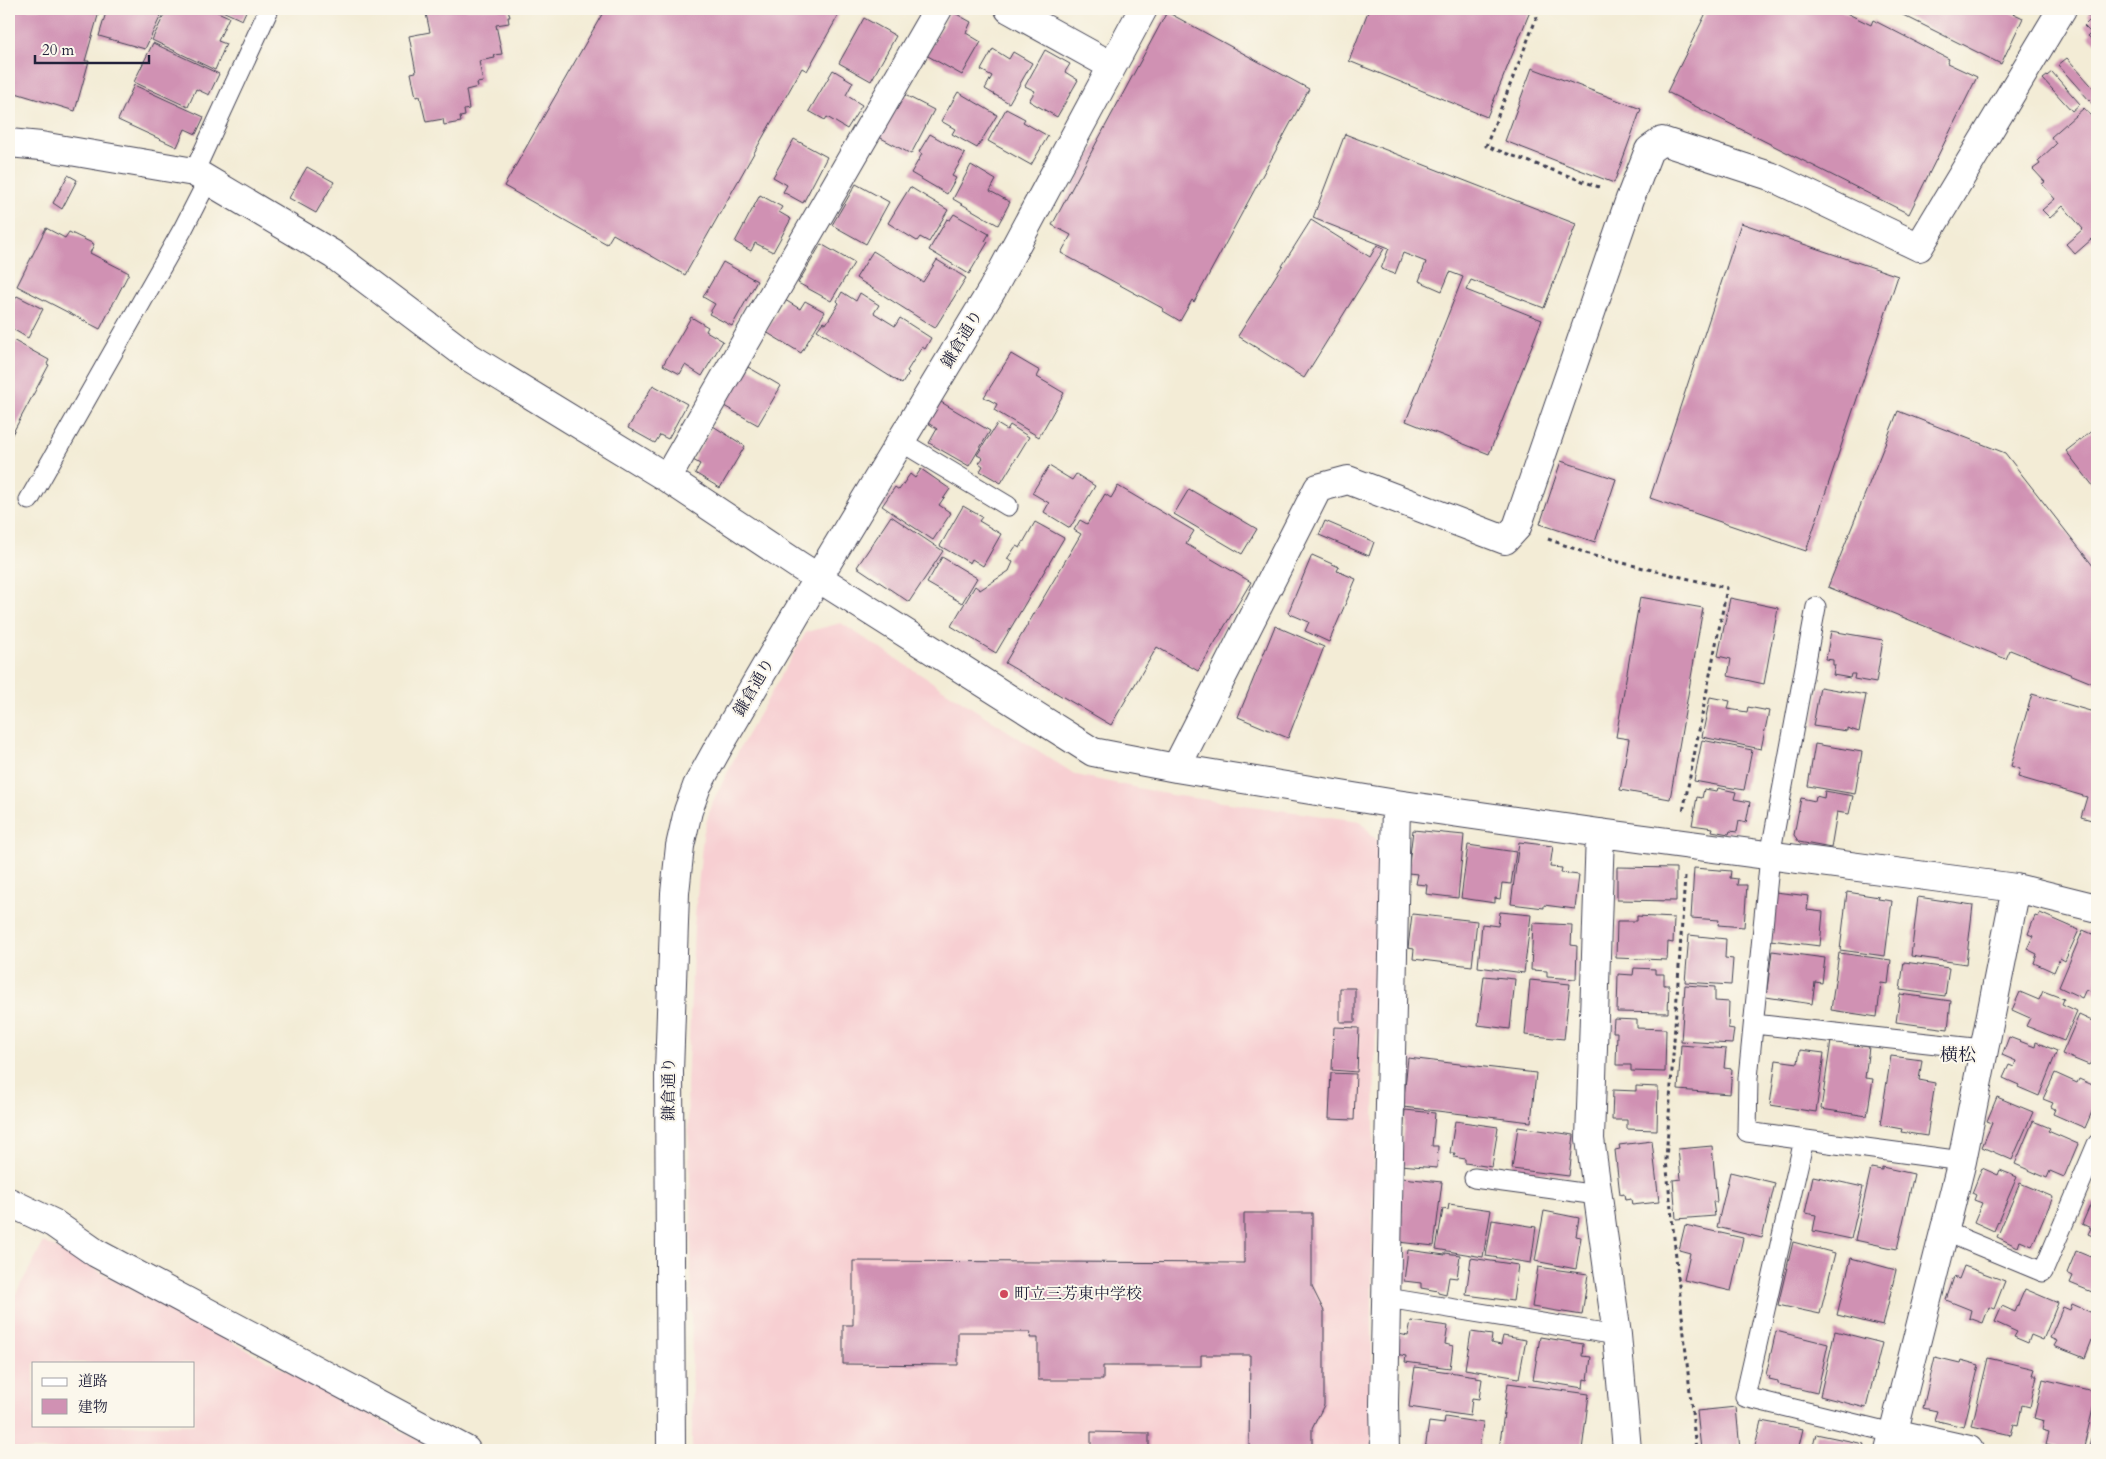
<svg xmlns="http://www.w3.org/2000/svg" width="2106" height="1459" font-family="Cardo,'Noto Serif JP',serif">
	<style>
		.built { fill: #f7cfd2; fill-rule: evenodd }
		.building { fill: #d091b3 }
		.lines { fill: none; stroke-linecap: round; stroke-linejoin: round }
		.lane-casing { stroke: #414052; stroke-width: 21 }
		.street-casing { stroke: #414052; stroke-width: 30 }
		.path { stroke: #414052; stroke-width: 3; stroke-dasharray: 4 4; stroke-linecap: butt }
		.lane { stroke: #fff; stroke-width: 19 }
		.street { stroke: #fff; stroke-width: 28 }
		.poi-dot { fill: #d1495b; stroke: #fbf7ec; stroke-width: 2 }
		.labels { text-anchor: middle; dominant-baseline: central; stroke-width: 4; stroke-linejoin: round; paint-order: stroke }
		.street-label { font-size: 16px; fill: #22223b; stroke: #fbf7ec }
		.poi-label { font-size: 16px; fill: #22223b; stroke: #fbf7ec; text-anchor: start }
		.neighbourhood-label { font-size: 18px; fill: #22223b; stroke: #fbf7ec }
	</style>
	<rect width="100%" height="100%" fill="#fbf7ec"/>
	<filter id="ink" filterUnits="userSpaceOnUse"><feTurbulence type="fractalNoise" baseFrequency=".02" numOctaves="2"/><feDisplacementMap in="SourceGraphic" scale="10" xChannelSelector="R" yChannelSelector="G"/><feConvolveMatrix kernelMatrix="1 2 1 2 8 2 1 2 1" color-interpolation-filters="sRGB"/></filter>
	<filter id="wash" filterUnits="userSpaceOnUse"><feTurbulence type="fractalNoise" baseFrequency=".0096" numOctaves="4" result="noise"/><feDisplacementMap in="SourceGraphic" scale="20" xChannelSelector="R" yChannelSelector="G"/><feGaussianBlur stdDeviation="1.12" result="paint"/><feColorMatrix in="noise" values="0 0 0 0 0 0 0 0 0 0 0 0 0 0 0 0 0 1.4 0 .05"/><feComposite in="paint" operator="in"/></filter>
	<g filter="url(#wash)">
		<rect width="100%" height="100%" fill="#f3ecd6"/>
		<path class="built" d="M841,623L1076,775L1171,795L1360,821L1379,843L1372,1243V1450H692L691,1210L687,1086L694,927L703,835L711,805L741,746L806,632Z
			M44,1242L436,1450H9V1306ZM34,1363H194V1425H34Z"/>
		<g id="blocks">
			<path class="building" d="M12,9H103L102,12H99L85,61H89L75,111L9,91V19Z
				M107,9H164L145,49L99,36Z
				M167,9H211L229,17L218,41L226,44L215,70L152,40Z
				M218,9H247L242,20Z
				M425,9H508L510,17H508L509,23L496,25L502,54L494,55L495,58L479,61L483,82L477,83L478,87L466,90L469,109L464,110L465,116L460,117L461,122L444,125L443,119L426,122L420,96L416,97L411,73L416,72L409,36L430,32Z
				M605,9H842L807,71L802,68L685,275L613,234L607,244L504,186Z
				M1369,9H1531L1487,117L1349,61Z
				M1708,9H1838L1871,25L1873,20L1949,59L1947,63L1977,77L1909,214L1667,92Z
				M1891,9H2004L2023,18L2001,64Z
				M2093,9H2097V44L2088,36L2091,33L2084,26L2091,19L2087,15Z
				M951,11L971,22L966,33L981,42L962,75L926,55Z
				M1167,12L1309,89L1194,302L1192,300L1180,321L1163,311L1164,309L1061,253L1071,235L1052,225Z
				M864,18L896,36L871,81L839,63Z
				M153,43L219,74L209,95L196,89L188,107L134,82Z
				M993,49L1009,59L1013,52L1032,63L1009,103L985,89L992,76L981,70Z
				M1045,50L1070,64L1065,72L1078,80L1057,117L1029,101L1035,91L1025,86Z
				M2067,58L2097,92V109L2058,65Z
				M1532,68L1641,109L1614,183L1505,141Z
				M833,70L853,82L846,95L862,105L847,129L827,117L825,120L809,111Z
				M2052,72L2080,104L2072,111L2043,79Z
				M134,85L204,117L196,134L185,129L177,147L118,120Z
				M958,92L997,115L977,148L952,134L955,129L941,121Z
				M903,94L934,110L911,154L879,137Z
				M2084,108L2097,123V245L2092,239L2075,254L2066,244L2083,229L2063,206L2050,218L2042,210L2055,199L2042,184L2045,182L2033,169L2040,164L2038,161L2056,144L2051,137Z
				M1006,109L1025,119L1023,122L1048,136L1031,165L988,141Z
				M930,134L965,154L952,176L956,178L947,194L911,173L922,154L919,152Z
				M1345,134L1576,224L1544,308L1471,280L1466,290L1542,320L1489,454L1406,421L1463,277L1450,272L1442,291L1419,281L1426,262L1403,253L1395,274L1381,269L1389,248L1313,218Z
				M794,139L827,157L803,203L783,192L787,185L773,177Z
				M971,165L996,180L990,191L1010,202L998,225L953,199Z
				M307,167L334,182L316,213L289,198Z
				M68,175L77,180L62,209L53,203Z
				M856,184L889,202L866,244L832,225Z
				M910,187L948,210L929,242L920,237L917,241L888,223Z
				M760,195L782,207L779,212L791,219L773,252L755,243L751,251L735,242Z
				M954,214L989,234L985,241L988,242L969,274L929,250L947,219L950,220Z
				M1311,220L1370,257L1377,245L1384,249L1304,378L1238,336Z
				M1741,223L1898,276L1806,551L1650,498Z
				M46,228L65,238L69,232L94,244L90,253L129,273L100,329L17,286Z
				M821,244L854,263L831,301L798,283Z
				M873,251L923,282L937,260L966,278L935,328L856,278Z
				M723,262L757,281L732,326L709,314L715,304L703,297Z
				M842,292L856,301L860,293L879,305L874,313L895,326L900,318L931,338L925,349L922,347L907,371L909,373L902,384L817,330L823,322L826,324L839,303L837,301Z
				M17,296L43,309L28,338L9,327V303L12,305Z
				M785,300L800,309L805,301L825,312L801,353L766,332Z
				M691,317L708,327L706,331L723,341L702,376L685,365L680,374L663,365Z
				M9,338L49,360L47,364L49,365L9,440Z
				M1011,354L1040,371L1037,377L1064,393L1039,437L994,410L997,404L984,397Z
				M748,367L781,386L758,425L724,406Z
				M653,385L687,404L668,439L660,435L655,443L628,428Z
				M941,402L990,431L969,466L929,443L937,429L928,423Z
				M1898,411L2005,453L2097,571V685L2010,650L2006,659L1828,587Z
				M997,424L1007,430L1010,425L1029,437L1001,483L980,471L983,466L979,463L983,458L977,455Z
				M713,426L745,446L720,488L695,473L700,464L693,460Z
				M2097,427V491L2066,451Z
				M1561,461L1616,479L1595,542L1540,524Z
				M1049,466L1072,480L1076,474L1095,486L1070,528L1044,512L1049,503L1032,493Z
				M921,469L950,489L939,505L951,513L933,540L882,506L895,487L899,490L910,474L915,478Z
				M1118,486L1194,531L1186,544L1251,582L1198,671L1157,647L1111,725L1005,663L1081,534L1074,530L1080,520L1087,524L1105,494L1111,498Z
				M1189,489L1257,529L1242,554L1174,514Z
				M963,506L982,517L979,521L1001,534L983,566L972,559L970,563L940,546Z
				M891,516L943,551L909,602L857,567Z
				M1325,521L1374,542L1369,556L1319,535Z
				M1035,522L1064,538L996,653L951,626L975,586L980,590L1009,571L1013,562L1007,559L1016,546L1020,548Z
				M1312,555L1339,567L1337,571L1356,579L1329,642L1305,631L1309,622L1288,613Z
				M942,557L977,578L962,603L927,583Z
				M1640,597L1703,608L1670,799L1620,790L1629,739L1616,737Z
				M1730,598L1778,608L1764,684L1728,676L1731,659L1718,656Z
				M1275,626L1324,647L1288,738L1238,717Z
				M1831,631L1883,640L1876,683L1854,679L1855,674H1851L1850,678L1833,675L1835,665H1833V660L1826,659Z
				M1820,687L1866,695L1859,732L1847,728V731L1813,726Z
				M2032,694L2097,713V813L2095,821L2081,817L2087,797L2018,777L2020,769L2011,766Z
				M1710,697L1730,701L1728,709L1747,712L1748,707L1769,711L1761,749L1702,737Z
				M1702,740L1752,750L1744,790L1694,781Z
				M1815,744L1862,752L1855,794L1808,786Z
				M1718,788L1736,792L1734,799L1750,802L1746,823L1739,821L1737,832L1730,831L1729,834L1712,831L1713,828L1692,825L1697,797L1702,798L1704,789L1717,791Z
				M1825,791L1853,796L1849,814L1837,812L1831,848L1799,842L1794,835L1801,798L1815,801L1816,796L1824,798Z
				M1413,830L1464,835L1458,898L1426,894L1427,885L1416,884L1418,874L1408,873Z
				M1519,842L1553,846L1550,867L1562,868L1561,873L1579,875L1575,909L1544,905V908L1511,904Z
				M1468,845L1516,852L1511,884L1502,883L1500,899L1495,898V903L1461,898Z
				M1617,867L1676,868V901L1617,900Z
				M1694,868L1731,871L1730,878L1738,879L1737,885H1747L1744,927L1718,925L1719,920L1691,918Z
				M1775,892L1809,896L1807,910L1823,912L1820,946L1770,940Z
				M1847,892L1879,897L1878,899L1892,901L1885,956L1840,950Z
				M1918,897L1973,905L1966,964L1911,956Z
				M1500,912L1531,915L1524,973L1478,967L1482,924L1498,926Z
				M2040,913L2079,930L2065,961L2060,958L2054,972L2034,963L2037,954L2027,949L2033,936L2028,934L2035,916L2038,917Z
				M1412,914L1477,921L1472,966L1413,959L1414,949L1408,948Z
				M1637,916L1674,918L1673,943L1668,942L1667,960L1616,958L1617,921H1637Z
				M1533,923L1572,925L1571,945L1577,946L1576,979L1547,977V971L1531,970Z
				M2083,930L2097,936V942L2094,951L2097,953V994L2086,989L2082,998L2059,987Z
				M1689,935L1726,939L1725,958L1733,959L1731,985L1685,982Z
				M1772,951L1825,958L1822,983L1815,982L1812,1004L1766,997Z
				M1839,953L1891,960L1888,984L1881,983L1877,1017L1831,1010Z
				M1904,962L1949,968L1945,996L1900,990Z
				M1634,968L1655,969V974H1664V985H1669L1668,1013L1617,1012L1618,974L1633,975Z
				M1484,976L1515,979L1510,1029L1478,1025Z
				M1530,980L1570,984L1564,1039L1525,1035Z
				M1685,985L1715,987V1001L1729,1002L1728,1028L1734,1029L1732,1044L1681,1041Z
				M1340,988H1355V1022H1340Z
				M2043,991L2064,999L2062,1004L2077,1011L2064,1041L2026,1026L2030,1018L2012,1010L2020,992L2039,1000Z
				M1900,994L1951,1001L1948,1029L1896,1022Z
				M2079,1015L2092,1021L2093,1018L2097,1020V1064L2091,1062L2089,1065L2062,1054Z
				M1614,1019L1637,1020V1028L1666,1029L1665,1072L1631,1071V1065H1616L1617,1032H1613Z
				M1334,1027L1359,1028L1357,1072L1332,1070Z
				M2009,1037L2035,1047L2036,1042L2057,1051L2039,1096L2018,1087L2019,1085L2003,1078L2009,1065L2014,1067L2016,1061L2002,1055Z
				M1831,1041L1869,1047L1865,1078L1873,1079L1867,1116L1821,1109Z
				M1681,1045L1726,1049L1724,1068L1732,1069L1730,1094L1678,1090Z
				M1800,1050L1824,1053L1816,1112L1770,1105L1776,1060L1798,1063Z
				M1891,1056L1922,1060L1919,1080L1935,1083L1927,1136L1901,1132L1902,1129L1880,1125Z
				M1408,1058L1536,1073L1531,1122L1403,1107Z
				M1331,1073L1356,1074L1354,1120L1329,1119Z
				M2055,1073L2077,1083L2079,1079L2097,1087V1100L2085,1128L2053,1114L2055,1109L2051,1107L2053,1103L2043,1099Z
				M1636,1086L1658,1087L1657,1130L1627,1129V1120H1612L1613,1090L1636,1091Z
				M1997,1097L2033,1112L2012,1160L1982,1147L1992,1123L1987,1121Z
				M1405,1110L1435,1113L1432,1146H1438L1437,1168L1400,1165Z
				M1455,1121L1498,1127L1492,1167L1465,1163V1159L1454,1157L1455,1153H1450Z
				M2033,1121L2050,1128L2048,1131L2078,1144L2064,1177L2050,1171L2047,1178L2015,1164Z
				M1518,1127L1574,1135L1569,1176L1512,1169Z
				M1652,1141L1659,1202L1632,1205L1631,1199L1625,1200L1624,1194L1620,1195L1615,1150L1620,1149L1619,1145Z
				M1712,1146L1717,1202H1713L1715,1216L1676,1219L1673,1180L1681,1179L1678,1149Z
				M1882,1167L1914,1174L1897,1249L1855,1240L1871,1168L1882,1170Z
				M1982,1168L1998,1175L2000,1170L2017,1177L1994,1231L1974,1222L1982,1203L1974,1200L1976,1195L1972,1193Z
				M1730,1172L1775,1183L1762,1238L1717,1227Z
				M1813,1176L1863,1187L1851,1239L1813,1231L1816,1215L1805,1213Z
				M1402,1178L1442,1182L1434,1246L1398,1242L1402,1211H1399Z
				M2020,1183L2053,1197L2032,1246L2020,1241L2018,1247L1997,1237Z
				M2092,1201L2097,1204V1242L2095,1241L2097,1238L2088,1234L2091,1228L2082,1224Z
				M1449,1204L1491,1210L1483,1257L1436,1249L1443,1209L1448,1210Z
				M1544,1211L1579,1218L1576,1236L1581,1237L1576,1269L1535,1261Z
				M1244,1213H1312V1287L1324,1311V1405L1312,1429V1450H1249L1250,1355H1201V1366H1103V1380H1038V1338H1030L1031,1332H958V1365L843,1364V1325H853V1261L1244,1263Z
				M1492,1220L1536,1227L1531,1263L1486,1256Z
				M1685,1225L1743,1238L1731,1291L1684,1280L1690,1253L1679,1250Z
				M1793,1242L1835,1253L1820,1314L1778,1305Z
				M1408,1250L1445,1255V1253L1460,1255L1457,1278L1449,1277L1446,1295L1438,1293V1291L1421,1288V1283L1404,1281Z
				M2097,1250V1294L2070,1283L2073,1276L2067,1273L2076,1251L2093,1258Z
				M1471,1258L1518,1265L1513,1301L1466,1295Z
				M1851,1258L1896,1270L1883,1326L1837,1315Z
				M1964,1266L2005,1281L1994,1309L1989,1307L1983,1323L1969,1318L1971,1310L1946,1300L1954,1277L1959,1279Z
				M1538,1267L1588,1274L1582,1315L1532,1307Z
				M2025,1289L2058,1303L2043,1340L2031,1335L2028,1343L2014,1337L2017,1332L1995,1322L2002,1306L2015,1312Z
				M2072,1304L2097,1315V1327L2085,1358L2054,1346L2057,1341L2050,1338L2063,1307L2070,1310Z
				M1411,1321L1448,1326L1445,1344L1453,1346L1450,1368L1405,1362L1406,1356L1396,1354L1399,1334L1408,1336Z
				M1776,1331L1828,1344L1817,1393L1778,1384V1381L1769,1379L1770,1376L1766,1375Z
				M1835,1331L1882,1343L1866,1408L1820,1396Z
				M1471,1332L1492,1335L1491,1343L1501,1345L1503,1336L1526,1340L1519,1378L1465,1369Z
				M1540,1337L1583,1344L1582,1356L1591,1357L1588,1380L1584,1379L1583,1388L1533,1380Z
				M1935,1357L1960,1363L1961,1360L1979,1365L1964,1427L1934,1420L1937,1411L1923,1408Z
				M1988,1358L2035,1369L2033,1375H2037L2030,1407L2022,1405L2018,1425L2014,1424L2011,1435L1972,1426Z
				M1415,1367L1476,1376V1378L1482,1379L1479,1399L1472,1398L1470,1416L1409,1407Z
				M2043,1379L2097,1392L2083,1450H2072L2046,1444L2049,1432L2042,1430L2044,1421L2034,1418Z
				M1508,1383L1589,1394L1582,1450H1499Z
				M1736,1407L1740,1450H1701L1697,1411Z
				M1445,1417L1483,1423L1479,1450H1425L1429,1422L1444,1424Z
				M2097,1417V1450H2088L2097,1416Z
				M1761,1421L1803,1429L1798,1450H1754Z
				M1091,1432L1149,1433V1450H1091Z
				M1816,1434L1864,1444L1862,1450H1812Z"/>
		</g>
	</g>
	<g filter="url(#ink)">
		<use href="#blocks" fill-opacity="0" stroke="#414052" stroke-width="1"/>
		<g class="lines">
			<g class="lane-casing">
				<path id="lane" d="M194,172L269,9
					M900,441L1008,506
					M29,500L183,229L208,180
					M1816,607L1770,856L1748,1078L1747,1132L1962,1161
					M1754,1024L1983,1049
					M1804,1140L1745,1397L1893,1433
					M1474,1178L1597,1195
					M1944,1231L2043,1272L2097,1144
					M1387,1298L1617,1335"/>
			</g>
			<g class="street-casing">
				<path id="street" d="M1009,9L1112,66
					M9,143L41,146L194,172L334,255L469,357L667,478L798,565L1093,752L1176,768L1396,804L1600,833L2016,888L2097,908
					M667,478L938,9
					M1176,768L1318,488L1348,480L1505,540L1517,527L1630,199L1649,150L1662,141L1770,176L1919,247L2062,9
					M1600,833L1590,1139L1617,1335L1627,1450
					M9,1202L53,1223L96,1253L466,1450
					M1893,1433L1969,1450
					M671,1450L669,1072L675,893L680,846L688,811L697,786L718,748L807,596L992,290L1143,9
					M1385,1450L1384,1404L1396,804
					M1889,1450L1962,1161L2016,888"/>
			</g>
			<path class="path" d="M1540,9L1486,146L1599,187
				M1548,539L1594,556L1727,588L1683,812
				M1685,877L1666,1160L1696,1450"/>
			<use href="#lane" class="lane"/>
			<use href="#street" class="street"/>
		</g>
	</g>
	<circle class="poi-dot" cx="1004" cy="1294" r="5"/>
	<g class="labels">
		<g class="street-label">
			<text transform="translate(962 339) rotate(-59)">鎌倉通り</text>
			<text transform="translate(754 687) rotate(-60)">鎌倉通り</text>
			<text transform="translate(669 1089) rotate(-90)">鎌倉通り</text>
		</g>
		<g class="poi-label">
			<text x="1014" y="1294">町立三芳東中学校</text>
		</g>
		<g class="neighbourhood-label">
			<text x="1958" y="1055">横松</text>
		</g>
	</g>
	<rect width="2106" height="1459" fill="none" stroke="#fbf7ec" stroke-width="30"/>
	<rect x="32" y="1362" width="162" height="65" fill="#fbf7ec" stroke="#a4a2a5"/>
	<rect x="42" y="1378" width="25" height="8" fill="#ffffff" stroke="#a4a2a5"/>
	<text x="78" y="1386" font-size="15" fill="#22223b">道路</text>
	<rect x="42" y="1399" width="25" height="15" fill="#d091b3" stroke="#a4a2a5"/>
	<text x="78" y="1412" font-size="15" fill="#22223b">建物</text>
	<path d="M35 55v8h114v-8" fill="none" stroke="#22223b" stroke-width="2.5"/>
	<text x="42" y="55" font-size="15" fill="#22223b" stroke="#fbf7ec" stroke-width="4" paint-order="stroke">20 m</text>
</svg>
